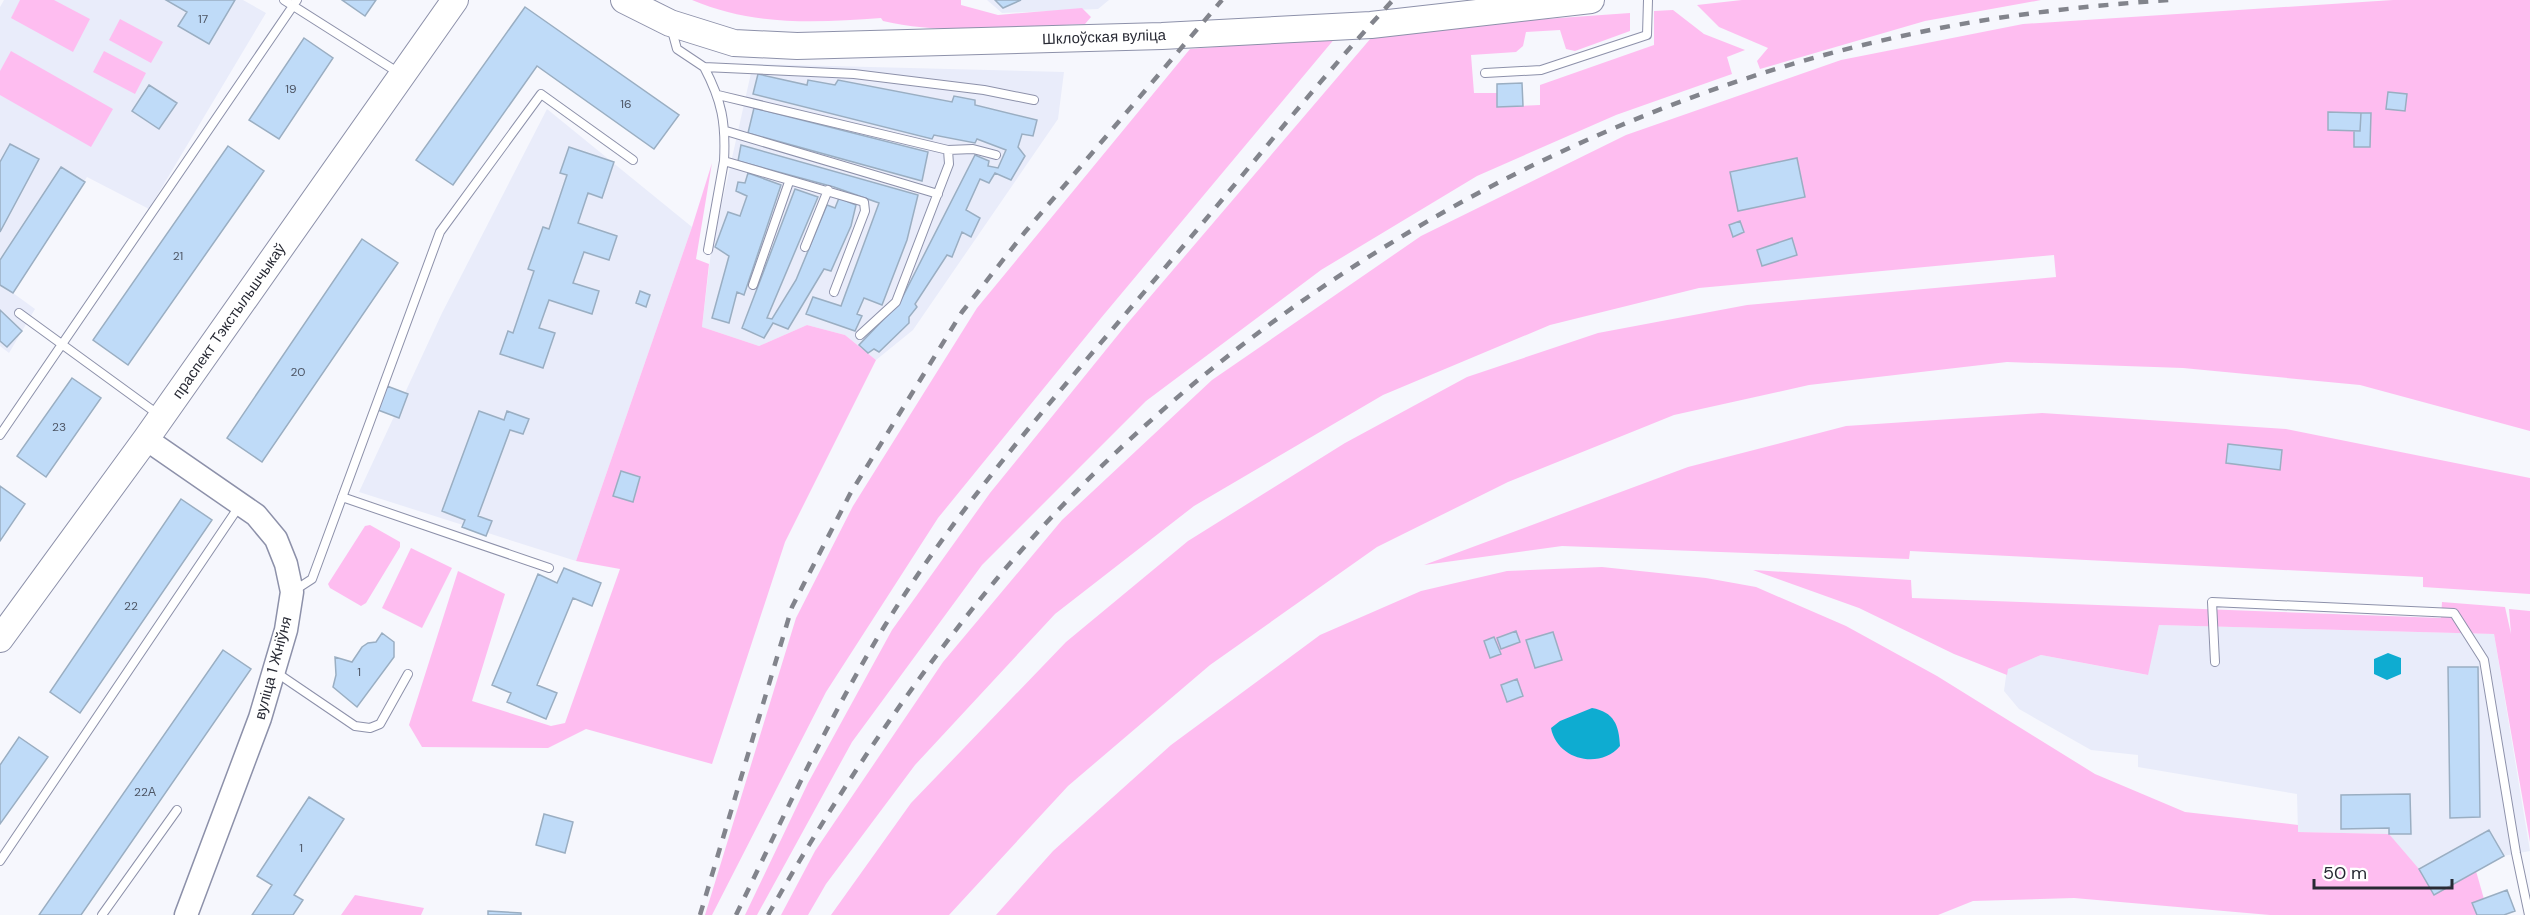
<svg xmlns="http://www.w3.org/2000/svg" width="2530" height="915" font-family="'DM Sans',sans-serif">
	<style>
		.built { fill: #e9ecfa }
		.green { fill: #febdf0 }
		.water { fill: #0eacd1 }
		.building { fill: #bfdbf8; stroke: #9aaec2; stroke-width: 1.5 }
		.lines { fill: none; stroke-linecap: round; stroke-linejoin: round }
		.service-casing { stroke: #8d91aa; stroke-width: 10 }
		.secondary-casing { stroke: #8d91aa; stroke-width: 25 }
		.primary-casing { stroke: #8d91aa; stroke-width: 28 }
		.service { stroke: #fff; stroke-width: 8 }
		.secondary { stroke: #fff; stroke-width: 22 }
		.primary { stroke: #fff; stroke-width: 26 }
		.rail { stroke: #82848c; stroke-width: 4.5; stroke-dasharray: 10 10; stroke-linecap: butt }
		.labels { text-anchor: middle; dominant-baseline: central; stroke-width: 4.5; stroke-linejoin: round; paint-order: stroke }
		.number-label { font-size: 12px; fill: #4e5665 }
		.street-label { font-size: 15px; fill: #282a34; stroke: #fff }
	</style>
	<rect width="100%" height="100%" fill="#f6f7fd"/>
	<path class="built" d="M4,0H243L266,13L149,209L87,177L13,293L35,309L9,353L0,346V7Z
		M987,0H1109L1098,9L1002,13Z
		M753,64L1064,72L1058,119L913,330L876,360L845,335L807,325L759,346L702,327L711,252Z
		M547,109L692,227L576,561L359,492L442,313Z
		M2159,625L2494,634L2530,851L2503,856L2434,895L2389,834L2298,832L2297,794L2138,767V755L2091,750L2019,709L2004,691L2007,669L2041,655L2147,675Z"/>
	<path class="green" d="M20,0H54L90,19L73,52L11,18Z
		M692,0H961V5L998,15L1082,8L1091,17L1085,24C1023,26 943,36 883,21L881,18C816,23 753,26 692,0Z
		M1742,0H2041L1925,21L1760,69L1757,61L1768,48L1719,27L1697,5Z
		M2393,0H2530V431L2360,385L2183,368L2007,362L1809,385L1674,415L1508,482L1377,547L1210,665L1068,786L949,915H831L911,803L1066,642L1188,541L1345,443L1467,377L1598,333L1747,305L2056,277L2054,255L1699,288L1550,325L1383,395L1194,506L1055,614L915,765L826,884L808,915H781L815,851L943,662L1062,520L1212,380L1421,236L1626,135L1841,60L2023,24Z
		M1673,10L1704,34L1745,50L1727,57L1732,74L1616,115L1477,176L1321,270L1146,401L982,565L852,742L757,915H745L808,783L892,630L990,493L1126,325L1377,31L1630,13V31L1575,51L1566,49L1560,30L1526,32L1523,46L1516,52L1471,55L1474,93H1497L1498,107L1540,105V85L1654,45V11Z
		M120,19L163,42L151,63L109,40Z
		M1336,37L1101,318L938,518L826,692L712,915H705L796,618L853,506L977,308L1190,49Z
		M11,51L113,109L91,147L0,95V71Z
		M104,51L146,73L135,94L93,72Z
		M712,163L696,259L709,264L702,327L759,346L807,325L845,335L876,360L785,542L712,764L586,729L548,748L422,747L409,725L458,571L505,594L472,701L551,726L565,723L620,569L576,561L692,227Z
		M2042,413L2286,429L2530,478V594L2423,587V577L1910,551L1909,559L1562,546L1424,565L1688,467L1846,426Z
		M370,525L400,542V547L366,603L361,606L330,588L328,584L365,526Z
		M411,548L452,568L422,628L382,608Z
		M1602,567L1706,578L1756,587L1846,626L1937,676L2095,774L2185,812L2298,825V832L2389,834L2419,869L2434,895L2476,871L2484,899L2477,915H2270L2074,898L1973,901L1938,915H996L1053,851L1171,745L1320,635L1421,591L1507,571Z
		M1753,570L1911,580L1912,598L2441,618L2442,602L2505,607L2511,634L2509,609L2530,611V842L2494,634L2159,625L2148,675L2041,655L2008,669L2007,675L1954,654L1859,608Z
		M355,895L424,908L421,915H341Z"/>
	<path class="water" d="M2388,653L2401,658V674L2387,680L2374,674V659Z
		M1592,708C1614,712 1619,725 1620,746C1600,770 1557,760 1551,728L1560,721Z"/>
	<path class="building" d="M166,0H235L209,44L178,26L187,12Z
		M342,0H376L365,16Z
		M995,0H1021L1003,8Z
		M525,7L679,115L654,149L537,66L453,185L416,160Z
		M304,38L333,58L279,139L249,120Z
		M758,74L807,85L808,80L835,85L838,80L952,102L954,96L975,100V105L1037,120L1033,136L1022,134L1018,147L1025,156L1011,180L995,173L989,183L980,179L966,210L980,218L971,237L962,232L952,257L947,255L915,304L917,307L909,317V323L879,352L874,349L868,353L859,345L900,302L975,155L989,161L988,166L998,168L1006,150L977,139L975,143L934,135L932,139L753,94Z
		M1522,83L1523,106L1497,107V84Z
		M149,85L177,103L159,129L132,111Z
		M2388,92L2407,94L2405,111L2386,109Z
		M754,108L928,152L922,181L748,133Z
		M2328,112L2361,113L2360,131L2328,130Z
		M2361,113H2371L2370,147H2354V131H2360Z
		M10,144L39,159L0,232V162Z
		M741,145L918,195L907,240L882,305L864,298L857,314L862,316L855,331L806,314L813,297L841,306L879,203L834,187L738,161Z
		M228,146L264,171L128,365L93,340Z
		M569,147L614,162L602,198L588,193L578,223L617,236L609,260L584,252L573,283L599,291L592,314L549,300L539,328L555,333L543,368L500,354L508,331L513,333L534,271L528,269L543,227L549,229L567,175L560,173Z
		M1797,158L1805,197L1738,211L1730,172Z
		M61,167L85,182L13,293L0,285V260Z
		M748,173L781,185L744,295L737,292L729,323L712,318L729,256L715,247L728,212L740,216L747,196L736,191L738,182L745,183Z
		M795,189L818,197L767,318L772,319L796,280L827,205L835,208L839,198L856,205L851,226L831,271L824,269L788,329L773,323L764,338L742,328Z
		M1740,221L1744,232L1733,237L1729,225Z
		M1792,238L1797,255L1762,266L1757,250Z
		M362,239L398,263L262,462L227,438Z
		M640,291L650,295L646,307L636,303Z
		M0,310L22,331L7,347L0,341Z
		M72,378L101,398L46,477L17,456Z
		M387,386L408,394L399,418L378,410Z
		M479,411L504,420L507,411L529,419L523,434L510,430L478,516L492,521L486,536L462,527L465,520L442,511Z
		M2228,444L2282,450L2280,470L2226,463Z
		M621,471L640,477L633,502L613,496Z
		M0,486L25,504L0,541Z
		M181,499L212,520L80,713L50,692Z
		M564,568L601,583L592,606L573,598L537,685L557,693L546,719L507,702L511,693L492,685L538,574L557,583Z
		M1516,631L1520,642L1501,649L1497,638Z
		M1553,632L1562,660L1535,668L1526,640Z
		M382,633L394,642V657L357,707L333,687L336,675L335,657L352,662L362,647L368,643L376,642Z
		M1494,637L1501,654L1490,658L1484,641Z
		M223,650L251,669L81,915H39Z
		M2448,667H2478L2480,817L2450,818Z
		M1517,679L1523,696L1507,702L1501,685Z
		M19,737L48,757L0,824V765Z
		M2410,794L2411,834H2389V828L2341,829V795Z
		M309,797L344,819L294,895L303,900L293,915H252L272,885L257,876Z
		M544,814L573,822L565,853L536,845Z
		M2489,830L2504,856L2434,895L2419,869Z
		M2507,890L2515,911L2504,915H2477L2472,903Z
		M488,911L521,913V915H488Z"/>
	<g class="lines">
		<g class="service-casing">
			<path id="service" d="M284,0L399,73
				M671,27L677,49L704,67L854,74L984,90L1034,100
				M704,67C722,101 726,123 724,161L864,202L865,211L834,292
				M1485,73L1541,70L1647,35L1648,0
				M718,95L948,150L949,164L896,302L860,335
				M726,131L938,194
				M948,150L973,149L996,155
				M805,247L828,190
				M708,250L724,161
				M753,285L789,182
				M19,313L159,415
				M0,435L297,0
				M342,497L549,568
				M292,592L312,579L440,232L541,94L633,160
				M2215,662L2212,602L2454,613L2484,660L2516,853L2529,915
				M274,671L355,726L370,728L380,724L408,674
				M0,861L240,505
				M102,915L177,810"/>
		</g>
		<g class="secondary-casing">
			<path id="secondary" d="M146,439L256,515L276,539L286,564L292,592L286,630L260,718L186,915"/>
		</g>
		<g class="primary-casing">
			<path id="primary" d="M624,0L670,23L734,43L797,46L1162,36L1371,25L1591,0
				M0,639L146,439L455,0"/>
		</g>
		<use href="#service" class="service"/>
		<use href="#secondary" class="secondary"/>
		<use href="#primary" class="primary"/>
		<path class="rail" d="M700,915L792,607L850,494L962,312L1025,232L1222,0
			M736,915C783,818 828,719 884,627C961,501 1062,389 1157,277C1236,185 1311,89 1393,0
			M768,915C835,797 909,685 995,581C1223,307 1568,105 1916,33C1999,15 2084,6 2169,0"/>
	</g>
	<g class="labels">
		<g class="number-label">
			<text x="203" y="19">17</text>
			<text x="291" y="89">19</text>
			<text x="626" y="104">16</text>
			<text x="178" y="256">21</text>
			<text x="298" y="372">20</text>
			<text x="59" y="427">23</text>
			<text x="131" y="606">22</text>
			<text x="359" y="672">1</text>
			<text x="145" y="792">22А</text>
			<text x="301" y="848">1</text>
		</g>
		<g class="street-label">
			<text transform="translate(1104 37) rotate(-2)">Шклоўская вуліца</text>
			<text transform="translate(229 321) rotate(-55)">праспект Тэкстыльшчыкаў</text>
			<text transform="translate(273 668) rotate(-75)">вуліца 1 Жніўня</text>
		</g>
	</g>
	<path d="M2314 879v9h138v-9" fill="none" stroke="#282a34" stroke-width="3"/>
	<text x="2323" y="879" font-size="18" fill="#282a34" stroke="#ffffff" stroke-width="4.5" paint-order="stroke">50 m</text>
</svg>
